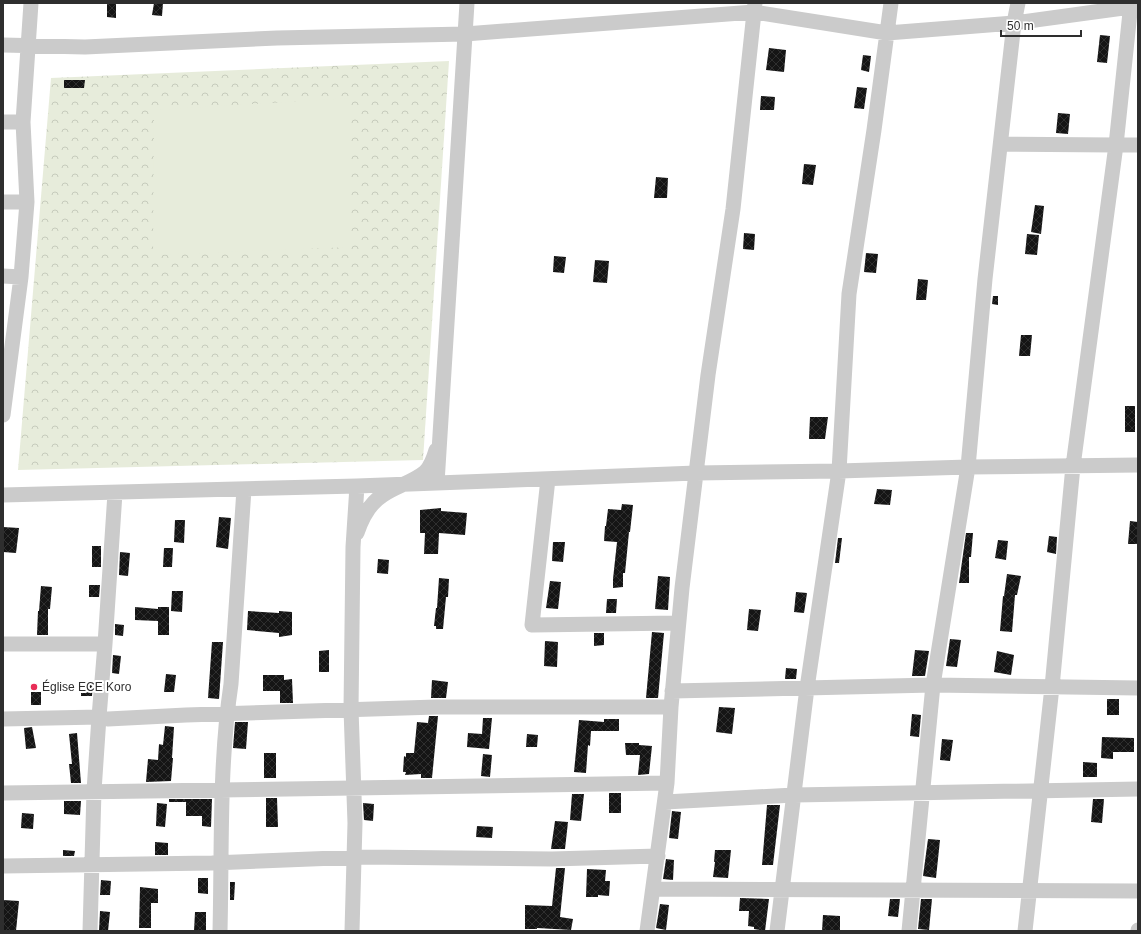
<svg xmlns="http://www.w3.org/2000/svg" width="1141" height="934" font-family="Helvetica,sans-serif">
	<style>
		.park { fill: url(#park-crowns) }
		.pitch { fill: #e7ecdb }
		.building { fill: url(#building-cross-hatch) }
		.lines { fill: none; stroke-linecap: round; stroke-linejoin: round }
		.minor { stroke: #cbcbcb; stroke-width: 15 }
		.poi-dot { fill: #e82d57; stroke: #fff; stroke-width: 1.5 }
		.labels { text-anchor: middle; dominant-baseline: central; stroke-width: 4; stroke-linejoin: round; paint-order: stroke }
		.poi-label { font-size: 12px; fill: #2e2e2e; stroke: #fff; text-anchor: start }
	</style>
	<defs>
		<pattern id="park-crowns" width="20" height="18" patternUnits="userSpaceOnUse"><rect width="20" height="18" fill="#e7ecdb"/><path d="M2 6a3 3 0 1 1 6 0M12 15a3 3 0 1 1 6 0" fill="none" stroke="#c6cbbc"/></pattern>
		<pattern id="building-cross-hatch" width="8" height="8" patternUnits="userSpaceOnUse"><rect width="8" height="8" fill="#151515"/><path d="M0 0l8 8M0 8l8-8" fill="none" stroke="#2f2f2f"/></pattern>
	</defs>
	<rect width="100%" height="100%" fill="#fff"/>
	<path class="park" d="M449,61L423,460L18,470L51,78Z"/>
	<path class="pitch" d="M351,98V247L153,255L154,110Z"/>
	<path class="building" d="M107,3H116V18L107,17Z
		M154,3H163L162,16L152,15Z
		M1100,35L1110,36L1107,63L1097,62Z
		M769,48L786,50L784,72L766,70Z
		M863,55L871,56L869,72L861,70Z
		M64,80H85L84,88H64Z
		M857,87L867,88L864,109L854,108Z
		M761,96L775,97L774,110H760Z
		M1058,113L1070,114L1068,134L1056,133Z
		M804,164L816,165L813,185L802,184Z
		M656,177L668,178L667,198H654Z
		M1035,205L1044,206L1041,234L1031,232Z
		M744,233L755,234L754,250L743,249Z
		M1027,234L1039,235L1037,255L1025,254Z
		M866,253L878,254L876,273L864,272Z
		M554,256L566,257L564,273L553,272Z
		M595,260L609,261L607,283L593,282Z
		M918,279L928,280L926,300H916Z
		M993,296H998V305L992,304Z
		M1021,335H1032L1030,356H1019Z
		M1125,406H1135V432H1125Z
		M810,417H828L825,439H809Z
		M877,489L892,490L890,505L874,504Z
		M622,504L633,505L630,532H629L625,573H623V587L613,588V579L617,542L604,541L605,526H606L608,509L621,510Z
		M441,508V511L467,513L465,535L439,533L438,554H424L425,533H420V510Z
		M219,517L231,518L228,549L216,547Z
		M175,520H185L184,543L174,542Z
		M1130,521L1138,522V544H1128Z
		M3,527L19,528L16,553L3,552Z
		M966,533H973L971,557H969V583H959Z
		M1049,536L1057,537L1056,554L1047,552Z
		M838,538H842L839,563H835Z
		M998,540L1008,541L1006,560L995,558Z
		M553,542H565L563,562L552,561Z
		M92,546H101V567H92Z
		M164,548H173L172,567H163Z
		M120,552L130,553L128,576L119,575Z
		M378,559L389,560L388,574L377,573Z
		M1007,574L1021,576L1017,595H1015L1012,632L1000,631L1003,596H1004Z
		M658,576L670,577L668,610L655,609Z
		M439,578L449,579L448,597H446L443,629H436V626H434L436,608H437Z
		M550,581L561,582L558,609L546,608Z
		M89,585H100L99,597H89Z
		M41,586L52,587L50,609H48V635H37L38,611H39Z
		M172,591H183L182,612L171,611Z
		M796,592L807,593L804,613L794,612Z
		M607,599H617L616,613H606Z
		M135,607L158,609V607H169V635H158V621L135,620Z
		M749,609L761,610L758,631L747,630Z
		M248,611L279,613V611L292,612V635L279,637V633L247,630Z
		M115,624L124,625L123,636L115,635Z
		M652,632L664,633L658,698H646Z
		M594,633H604V645L594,646Z
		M950,639L961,640L957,667L946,666Z
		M545,641L558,642L557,667L544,666Z
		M212,642H223L219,699L208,698Z
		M329,650V672H319V651Z
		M915,650L929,651L925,676H912Z
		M997,651L1014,655L1011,675L994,672Z
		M113,655L121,656L119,674L112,673Z
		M786,668L797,669L796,679H785Z
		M166,674L176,675L174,692H164Z
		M263,675H284V680L292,679L293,703H280V691H263Z
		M432,680L448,682L446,698H431Z
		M81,683H93L92,696H81Z
		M31,692H41V705H31Z
		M1107,699H1119V715H1107Z
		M719,707L735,708L732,734L716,732Z
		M912,714L921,715L919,737L910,736Z
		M429,716H438L432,778H421V774L405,775L406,772H403L404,756L406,757V753H414L417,722L428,723Z
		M483,718H492L489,749L467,747L468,733L482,734Z
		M604,719H619V731H591L590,746L588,745L586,773L574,772L579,720L604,722Z
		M235,722H248L246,749L233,748Z
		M165,726L174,727L172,758H173L171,781L146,782L148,759L158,760L159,744L163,745Z
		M32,727L36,748L26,749L24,728Z
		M77,733L81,783H71L69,764H72L69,734Z
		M527,734L538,735L537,747H526Z
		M1102,737L1134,738V752H1113V759L1101,758Z
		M942,739L953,740L950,761L940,760Z
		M625,743H639V745L652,746L649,774L638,775L640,755H626Z
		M264,753H276V778H264Z
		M483,754L492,755L490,777L481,776Z
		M1083,762L1097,763V777H1083Z
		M609,793H621V813H609Z
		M572,794H584L581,821L570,820Z
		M266,798H277L278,827H266Z
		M169,799H212L211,827L202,826V816H186V802H169Z
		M1093,799H1104L1102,823L1091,822Z
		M64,801H81L80,815L64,814Z
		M157,803L167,804L165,827L156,826Z
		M363,803L374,804L373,821L364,820Z
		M767,805H780L773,865H762Z
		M672,811L681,812L678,839L669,838Z
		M22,813L34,814L33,829L21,828Z
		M555,821L568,822L565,849H551Z
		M477,826L493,827L492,838L476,837Z
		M928,839L940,840L936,878L923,876Z
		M155,842L168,843V855H155Z
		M63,850L75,851L74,856H63Z
		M715,850H731L728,878L713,877L715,862H714Z
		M666,859L674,860L673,880L663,879Z
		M556,868H565L560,917L573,919L571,930L537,928V929H525V905L552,906Z
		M587,869L606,870L605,881H610L609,896L598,895V897H586Z
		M198,878H208V894L198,893Z
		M101,880L111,881L110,895H100Z
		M230,882H235L234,900H230Z
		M140,887L158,889V903H151V928H139Z
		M740,898L769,899L765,931L754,929V927L748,926L749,911H739Z
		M890,899H900L898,917L888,916Z
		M921,899H932L929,930L918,929Z
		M3,900L19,901L16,931H3Z
		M660,904L669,905L666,930L656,928Z
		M100,911L110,912L108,931H99Z
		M195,912H206V931H194Z
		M823,915L840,916V931H822Z"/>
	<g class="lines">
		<path class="minor" d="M3,45L85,47L277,38L465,34L754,12L887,33L1014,23L1138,6
			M3,122H23
			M1001,144L1116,145H1138
			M3,202H27
			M3,276L21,277
			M3,415L21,277L27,202L23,122L31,3
			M548,479L532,625L678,623
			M437,483L467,3
			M3,495L357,486L696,473L839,471L968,467L1138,465
			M357,533C362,518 370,503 383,495C396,486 413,482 425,472C431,466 434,457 436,450
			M3,644H105
			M672,691L933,685L1138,688
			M3,719L99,717L108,719L186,715L436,707H671
			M3,793C224,789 446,788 667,783
			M665,802L794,795L1138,789
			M3,866L212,863L361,857L552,859L658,856
			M653,889L1138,891
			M90,931L94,791L99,717L105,644L115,493
			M220,931C222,849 219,764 231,684L244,489
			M352,931L355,823L351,709L353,547L357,486
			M647,931L667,783L671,707L682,588L708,375L733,209L755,3
			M777,931L807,688L839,471L849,294L874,130L891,3
			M909,931L933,685L968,467L985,279L1014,23L1018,3
			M1025,931L1052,687L1073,466L1116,145L1131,3
			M1138,931V930"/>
	</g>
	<circle class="poi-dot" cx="34" cy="687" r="4"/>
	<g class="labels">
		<g class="poi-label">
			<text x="42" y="687">Église ECE Koro</text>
		</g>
	</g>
	<rect width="1141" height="934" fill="none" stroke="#2e2e2e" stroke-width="8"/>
	<path d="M1001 30v6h80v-6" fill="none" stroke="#2e2e2e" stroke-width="2"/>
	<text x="1007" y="30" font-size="12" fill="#2e2e2e" stroke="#ffffff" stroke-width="3" paint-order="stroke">50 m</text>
</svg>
